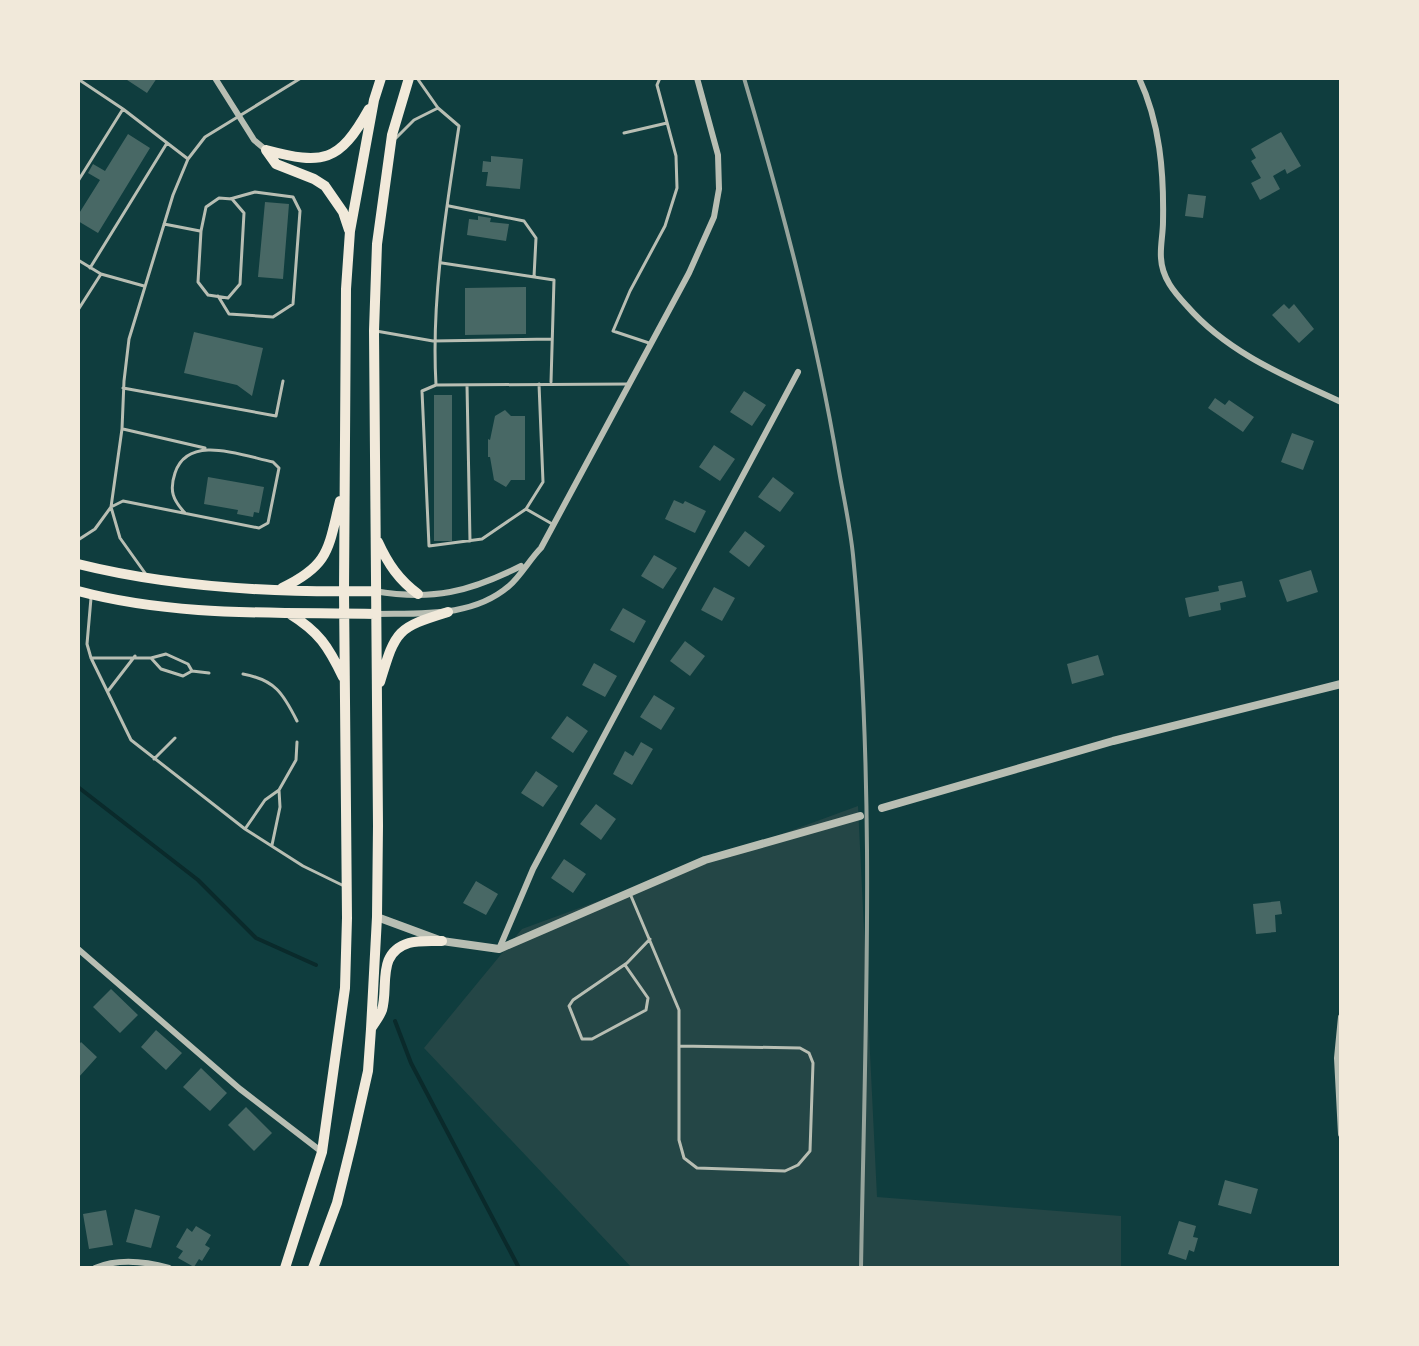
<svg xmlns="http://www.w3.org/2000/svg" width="1419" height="1346" font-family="'Noto Sans',sans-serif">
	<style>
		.green { fill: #244646 }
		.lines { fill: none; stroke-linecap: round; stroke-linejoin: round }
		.stream { stroke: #0a2a2b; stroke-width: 4 }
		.building { fill: #486865 }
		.service { stroke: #b8beb3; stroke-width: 3 }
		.minor { stroke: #b8beb3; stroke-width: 6 }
		.tertiary { stroke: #b8beb3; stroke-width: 8 }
		.primary { stroke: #f1e9da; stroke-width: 10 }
		.rail { stroke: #97a49c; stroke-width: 4 }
	</style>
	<rect width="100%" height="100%" fill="#0f3d3e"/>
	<path class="green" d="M858,806L877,1197L1121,1216V1268H632L424,1048L522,929Z"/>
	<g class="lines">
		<path class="stream" d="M78,787L198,880L256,938L316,965
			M395,1021L411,1063L519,1268"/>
	</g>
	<path class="building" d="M124,78H157L147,93Z
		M1281,132L1301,166L1287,174L1285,169L1273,176L1280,189L1260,200L1251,183L1261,178L1251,161L1256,158L1251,149Z
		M128,134L150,148L98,233L78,221V215L100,180L88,173L93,164L105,171Z
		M491,156L523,159L520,189L486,186L488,172H482L483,161L491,162Z
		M1188,194L1206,196L1203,218L1185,216Z
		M265,202L289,204L283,279L258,277Z
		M478,216L491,218L490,222L509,224L506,241L467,235L469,219L478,220Z
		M526,287V334L465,335V288Z
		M1284,304L1289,309L1294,304L1314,329L1299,343L1272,315Z
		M194,332L263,348L252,396L237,385L184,373Z
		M744,391L766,405L752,426L730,412Z
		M434,395H452V541H434Z
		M1215,398L1225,405L1229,400L1254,417L1243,432L1208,408Z
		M505,410L511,416H525V480H511L506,487L494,480L490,457H488V439L490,440L495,416Z
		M1292,433L1314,441L1303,470L1281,462Z
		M714,445L735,459L720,481L699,467Z
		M208,477L264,487L259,513L254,512L253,517L237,514L238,510L204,504Z
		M773,477L794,493L780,512L758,497Z
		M674,500L683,504L685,501L706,511L695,533L665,519Z
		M745,531L765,546L749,567L729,552Z
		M654,555L677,568L663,589L641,576Z
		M1311,570L1318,592L1287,602L1279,580Z
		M1242,581L1246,597L1220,603L1221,610L1189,617L1185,598L1219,591L1218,586Z
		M714,587L735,598L722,621L701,610Z
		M623,608L646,621L634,643L610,630Z
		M685,641L705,656L690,676L670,661Z
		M1098,655L1104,675L1072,684L1067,664Z
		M594,663L617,676L605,697L582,685Z
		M654,695L675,708L661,730L640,717Z
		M567,716L588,731L573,753L551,738Z
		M641,742L653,749L632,785L613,774L625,751L633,756Z
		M536,771L558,786L543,807L521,793Z
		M596,804L616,819L601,840L580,824Z
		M564,859L586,874L573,893L551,878Z
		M476,881L498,894L486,915L463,903Z
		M1280,901L1282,914L1275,915L1276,932L1256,934L1253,904Z
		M111,989L138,1015L120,1033L93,1007Z
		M156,1030L182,1053L166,1070L141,1047Z
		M81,1042L97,1057L78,1078V1046Z
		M201,1068L227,1093L210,1111L183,1087Z
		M246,1107L272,1133L254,1151L228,1125Z
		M1225,1180L1258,1189L1251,1214L1218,1205Z
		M135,1209L160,1216L151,1248L126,1242Z
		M106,1210L113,1245L89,1249L83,1214Z
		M1179,1221L1196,1226L1193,1237L1198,1238L1194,1252L1189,1250L1186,1260L1168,1254Z
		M196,1226L211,1235L205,1245L210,1248L202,1261L199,1259L194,1267L178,1258L183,1251L176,1247L187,1228L192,1232Z"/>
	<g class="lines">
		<path class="service" d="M417,78L438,108L459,126C446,211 431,299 436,385L630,384
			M78,79L123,109L78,181
			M123,109L188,159
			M624,133L667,123
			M396,138L414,120L438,108
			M219,198L232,199L244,213L240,284L228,298L208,295L198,282L201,231L206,207Z
			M449,206L524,221L536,238L534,277
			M164,224L200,231
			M78,260L101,274L78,310
			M442,263L554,280L551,382
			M90,268L167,143
			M101,274L144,286
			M218,296L229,314L273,317L293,304L300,211L293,197L255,192L230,199
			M376,331L433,341L551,339
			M649,343L613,331L630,291L665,226L677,188L676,156L657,85L660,78
			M436,385L422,391L429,546L482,539L526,509L543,482L539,384
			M467,385L470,541
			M123,388L276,416L283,381
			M123,429L205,448
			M526,509L554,525
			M78,540L95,529L111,507L123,501L259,528L268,523L279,468L273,462C243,456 188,433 175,473C169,491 173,500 185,513
			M145,573L120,538L111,507L122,429L124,381L129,339L173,195L188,159L205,137L301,78
			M91,598L87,644L91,658L131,740L245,829L303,866L342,885
			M91,658H151L166,654L188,664L192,671
			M151,658L161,669L183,676L192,671L209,673
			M243,674C275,680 283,693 297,721
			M108,691L135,656
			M154,759L175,738
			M245,829L265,800L279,790L296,760L297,742
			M272,845L280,807L279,790
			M631,896L679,1010V1140L684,1158L697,1168L785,1171L798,1165L810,1151L813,1063L809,1053L800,1048L679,1046
			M625,965L648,998L646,1010L592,1039H582L569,1006L573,1000L627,963L650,939"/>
		<path class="minor" d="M215,78L254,140L266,150
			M1139,78C1160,123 1164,172 1163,222C1163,234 1160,247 1161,258C1162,278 1174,292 1187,306C1228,353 1285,376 1341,402
			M374,591C433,601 469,592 521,566
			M375,614C420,613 472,618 509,586C520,577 530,559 541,548L689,273L714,217L719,189L718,155L697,78
			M78,949L240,1089L322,1152
			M499,949L533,869L798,372
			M1341,1017L1337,1058L1341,1134
			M95,1268C119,1258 144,1261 169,1268"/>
		<path class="tertiary" d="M882,808L1113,741L1341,684
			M377,917L442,941L499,949L705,860L860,816"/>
		<path class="primary" d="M266,150C323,165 339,163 369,109
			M266,150L276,164L314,179L325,186L343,212L349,230
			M378,542C388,564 399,580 418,594
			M78,564C174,588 275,593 374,591
			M282,588C330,565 328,549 340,501
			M78,591C175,617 276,612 375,614
			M290,614C319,632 328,646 343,677
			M380,682C396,630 396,628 448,612
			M372,1027C375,1022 380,1016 382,1010C389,986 376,953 409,943C419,940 432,941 442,941
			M285,1268L322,1152L345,988L347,918L344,592L346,289L350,231L374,100L381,78
			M313,1268L337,1203L352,1142L368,1071L371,1029L377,917L378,826L374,331L377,244L392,135L409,78"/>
		<path class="rail" d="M744,78C782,206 816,334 838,465C843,495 850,525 853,555C876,790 865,1032 861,1268"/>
	</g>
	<rect width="1419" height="1346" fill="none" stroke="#f1e9da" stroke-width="160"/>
</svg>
